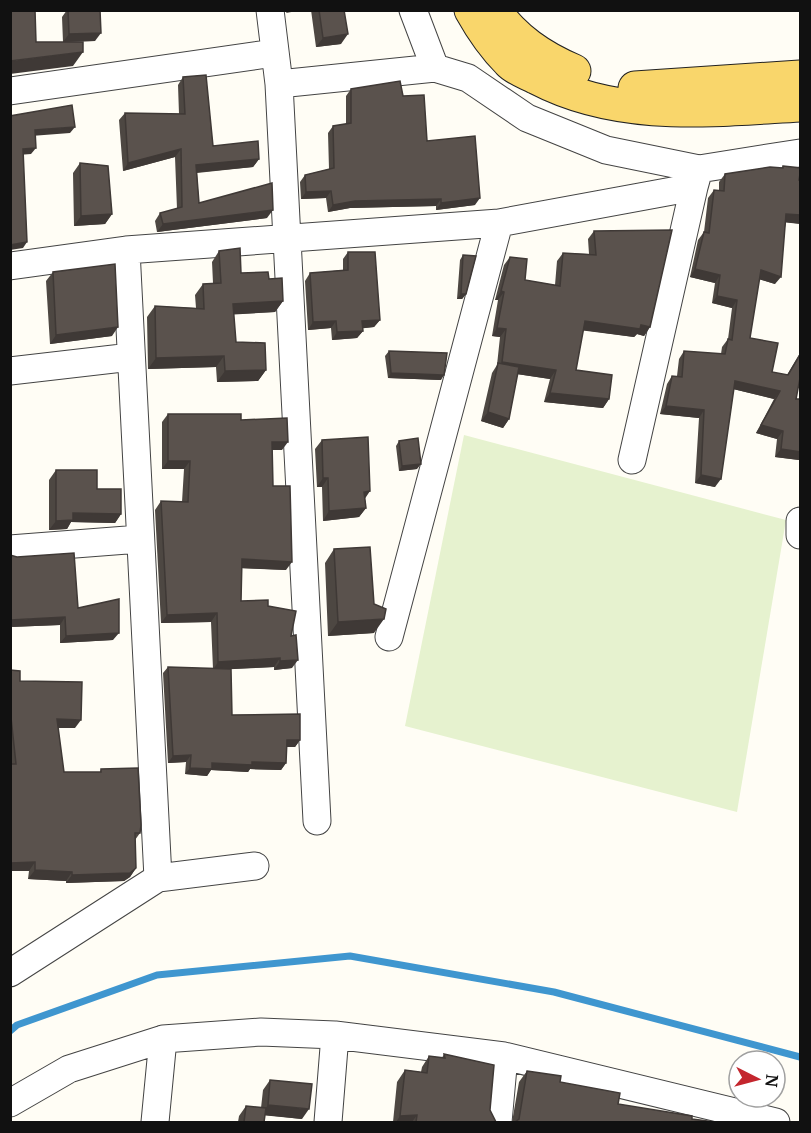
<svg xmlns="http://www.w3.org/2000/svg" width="811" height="1133" font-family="Merriweather,serif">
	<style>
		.pitch { fill: #e6f2cf }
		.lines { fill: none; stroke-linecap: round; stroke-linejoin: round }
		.stream { stroke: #3f96cf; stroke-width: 7 }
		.minor-casing { stroke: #444; stroke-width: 29 }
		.major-casing { stroke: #222; stroke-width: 35 }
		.minor { stroke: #fff; stroke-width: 27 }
		.major { stroke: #f9d66b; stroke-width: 33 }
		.wall { fill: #4d4742 }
		.shaded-wall { fill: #3f3936 }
		.building { fill: #5a524d; stroke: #3f3936; stroke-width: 1.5 }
	</style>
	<rect width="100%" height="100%" fill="#fffdf5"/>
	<path class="pitch" d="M464,435L786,520L737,812L405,726Z"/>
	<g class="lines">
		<path class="stream" d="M10,1031L17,1025L157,975L350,956L554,992L800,1057"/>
		<g class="minor-casing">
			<path id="minor" d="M270,10L279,84L317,821
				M413,10L435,68L468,78L527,118L606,150L699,169
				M279,84L435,68
				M10,91L274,53
				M126,250L158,878
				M10,266L126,250L499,223L694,187L699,169L800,153
				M10,371L131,357
				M632,460L694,187
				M800,521V535
				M10,549L140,539
				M389,637L499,223
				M10,973L158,878L255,866
				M10,1103L69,1069L163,1039L261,1032L335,1035L504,1056L776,1122
				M155,1122L163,1039
				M328,1122L335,1035
				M498,1122L504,1056"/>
		</g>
		<g class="major-casing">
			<path id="major" d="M471,10C481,28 495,48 509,62C515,69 528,73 537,78C619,121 711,110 800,105
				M494,10C515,39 541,57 574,71
				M635,88L800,77"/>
		</g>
		<use href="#minor" class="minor"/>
		<use href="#major" class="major"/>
	</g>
	<path class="wall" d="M67,10H100L95,41L63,42L62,17Z
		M311,10H344L341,44L316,47Z
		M183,77L213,146L259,159L253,167L197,173L199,203L267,218L157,232L155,221L160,213L177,209L175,157L123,171L119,120L125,113L179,114L178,85Z
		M351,89L403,96L427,141L475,205L436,210V206L350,208L328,212L326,198L301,199L300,182L305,175L329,169L328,133L333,126L346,124V96Z
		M80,163L112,214L105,224L74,226L73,173Z
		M783,166L801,180V224L786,222L775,284L759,279L750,338L772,372L787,375L800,353L796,399H801V458L799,460L775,457L777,439L756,433L774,399L733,389L715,487L695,483L699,418L660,414L667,384L672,376H677L679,359L684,351L721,354L722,347L728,339L732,308L712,303L715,283L690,277L698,240L704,232L708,198L714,190L719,191V182L725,174L781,168Z
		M594,231L650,327L644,336L637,334L634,337L583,330L576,370L609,399L603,408L544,402L550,379L517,374L509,419L503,428L481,421L492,373L497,365L500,337L492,336L498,300H495L504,265L510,257L525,280L555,285L557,261L563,253L589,254L588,239Z
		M219,251L241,273L269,279L283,301L275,312L233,314L236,342L266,370L258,381L217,382L216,367L148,369L147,317L155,306L196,308L195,295L203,284L213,283L212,262Z
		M348,252L380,320L374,327L363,328V331L357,338L332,340L331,328L308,330L305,281L310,273L343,270V259Z
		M463,255L466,294L462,299H457L460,260Z
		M53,272L112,336L50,344L46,281Z
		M389,351L441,380L388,378L385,356Z
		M168,414L241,420L282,450H272L273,486L286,570L242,568L241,601L268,606L291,636L292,668L274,670V667L229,669L232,715L300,740L295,747H286V763L281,770L250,769L248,772L211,770L207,776L185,774L186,762L168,763L163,673L168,667L213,669L211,622L161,623L155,510L161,501L182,502L184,469H162V422Z
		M322,440L365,499L366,508L359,517L323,521L322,487H317L315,449Z
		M399,441L417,469L399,471L396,446Z
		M56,470L97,489L121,514L115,523L71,522L67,529L49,530V480Z
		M334,549L374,633L328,636L325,563Z
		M78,608L113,640L60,643V625L10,627Z
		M10,670L20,681L75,728H58L64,772H100L101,769L140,833L135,840L136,868L130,877L124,881L66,883V881L28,879L29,871H10Z
		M444,1054L490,1110L496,1122H393L397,1082L405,1070L421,1072L422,1067L429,1056L442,1058Z
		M527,1071L560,1082L618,1104L692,1119L715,1122H512L519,1082Z
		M270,1080L302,1119L265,1115L264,1122H238L239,1116L246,1106L261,1108L263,1090Z"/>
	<path class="shaded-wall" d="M288,10H302L286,13Z
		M101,33L95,41L63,42L69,34Z
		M348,34L341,44L316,47L323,38Z
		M83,52L73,66L10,74V61Z
		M75,127L70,133L31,136L35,130Z
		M36,148L31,154L18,155L23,149Z
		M181,149L175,157L123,171L128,163Z
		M259,159L253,167L191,173L196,165Z
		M331,191L326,198L301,199L306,192Z
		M480,198L475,205L436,210L441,203Z
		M441,199L436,206L350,208L328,212L333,205L355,201Z
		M273,210L267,218L157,232L163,224Z
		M112,214L105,224L74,226L81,216Z
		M786,214L801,215V224L781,222Z
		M27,242L23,248L10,250V245Z
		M695,269L720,275L715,283L690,277Z
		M761,270L781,277L775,284L755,278Z
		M501,291L504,292L498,300H495Z
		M461,294H466L462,299H457Z
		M717,296L737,300L732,308L712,303Z
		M283,301L275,312L225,315L233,304Z
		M380,320L374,327L357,329L362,321Z
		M336,321L331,328L308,330L313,322Z
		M585,321L641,325L650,327L644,336L637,334L634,337L579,330Z
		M118,327L112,336L50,344L56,335Z
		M497,328L506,329L500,337L492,336Z
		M363,331L357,338L332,340L337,332Z
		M224,356L216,367L148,369L156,358Z
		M502,362L556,370L550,379L496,371Z
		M266,370L258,381L217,382L225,371Z
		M391,373L444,375L441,380L388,378Z
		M735,381L780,391L774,399L729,388Z
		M550,393L609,399L603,408L544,402Z
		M666,406L704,410L699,418L660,414Z
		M488,412L509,419L503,428L481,421Z
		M761,425L783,431L777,439L756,433Z
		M272,442H288L282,450H266Z
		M781,449L801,452V458L799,460L775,457Z
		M168,461H190L184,469H162Z
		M421,464L417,469L399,471L402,466Z
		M701,475L721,479L715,487L695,483Z
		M323,478H328L322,487H317Z
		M370,491L364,500V492Z
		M366,508L359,517L323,521L329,511Z
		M73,513L121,514L115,523L71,522L67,529L49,530L56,521Z
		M242,559L292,562L286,570L236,568Z
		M217,613L211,622L161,623L167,615Z
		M65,617L60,625L10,627V620Z
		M384,619L374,633L328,636L338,622Z
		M119,633L113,640L60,643L66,636Z
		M280,658L274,667L213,670L218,662Z
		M298,660L292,668L274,670L280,661Z
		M57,719L81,720L75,728H51Z
		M287,740H300L295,747H282Z
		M191,755L186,762L168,763L173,756Z
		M252,762L286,763L281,770L250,769L248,772L211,770L207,776L185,774L190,768L212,763Z
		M35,862L29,871H10V863Z
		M136,868L130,877L124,881L66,883L72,875Z
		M35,870L72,872L66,881L28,879Z
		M268,1105L309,1109L302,1119L261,1115Z
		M417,1115L412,1122H396L400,1116Z"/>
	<path class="building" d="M10,10H35L36,42H83V52L10,61Z
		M68,10H100L101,33L69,34Z
		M319,10H344L348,34L323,38Z
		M206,75L213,146L258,141L259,159L196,165L199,203L272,183L273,210L163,224L160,213L182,207L181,149L128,163L125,113L185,114L183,77Z
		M400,81L403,96L424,95L427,141L475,136L480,198L441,203V199L355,201L333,205L331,191L306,192L305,175L334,168L333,126L351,123V89Z
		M72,105L75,127L35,130L36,148L23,149L27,242L10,245V116Z
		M80,163L108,166L112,214L81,216Z
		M783,166L801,168L799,180H801V215L786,214L781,277L761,270L750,338L778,343L772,372L788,375L801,353V373L796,399H801V452L781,449L783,431L761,425L780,391L735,381L721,479L701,475L704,410L666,406L672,376L682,377L684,351L725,354L728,339L732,340L737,300L717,296L720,275L695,269L704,232L709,233L714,190L724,191L725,174L770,167L783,168Z
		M672,230L650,327L641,325L640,329L585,321L576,370L612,375L609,399L550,393L556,370L502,362L506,329L497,328L504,292L501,291L510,257L527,259L525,280L560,286L563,253L596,255L594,231Z
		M240,248L241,273L268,272L269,279L282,278L283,301L233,304L236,342L265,343L266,370L225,371L224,356L156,358L155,306L204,309L203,284L221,283L219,251Z
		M348,252H375L380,320L362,321L363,331L337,332L336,321L313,322L310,273L348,270Z
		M463,255L476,256L466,294H461Z
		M115,264L118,327L56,335L53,272Z
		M389,351L447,353L444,375L391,373Z
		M498,363L519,367L509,419L488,412Z
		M168,414H241V420L287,418L288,442H272L273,486H290L292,562L242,559L241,601L268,600V606L296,611L291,636L296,635L298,660L280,661V658L218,662L217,613L167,615L161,501L188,502L190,461H168Z
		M368,437L370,491L364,492L366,508L329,511L328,478H323L322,440Z
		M418,438L421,464L402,466L399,441Z
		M56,470H97V489H121V514L73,513V520L56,521Z
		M370,547L374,604L386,609L384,619L338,622L334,549Z
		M74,553L78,608L119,599V633L66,636L65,617L10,620V555L17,557Z
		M168,667L231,669L232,715L300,714V740H287L286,763L252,762V765L212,763V769L190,768L191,755L173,756Z
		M10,670L20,671V681L82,682L81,720L57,719L64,772H101V769L138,768L141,825L140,833H135L136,868L130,873L72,875V872L35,870V862L10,863V764H16L10,708Z
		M444,1054L494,1065L490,1110L496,1122H416L417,1115L400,1116L405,1070L427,1073L429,1056L445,1058Z
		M527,1071L561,1076L560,1082L620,1093L618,1104L692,1116V1119L715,1122H515L519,1119Z
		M270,1080L312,1084L309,1109L268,1105Z
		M246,1106L266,1108L264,1122H244Z"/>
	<rect width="811" height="1133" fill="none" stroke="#111111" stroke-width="24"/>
	<g transform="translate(757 1079) rotate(96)"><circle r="28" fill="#ffffff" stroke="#a0a0a0" stroke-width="1.5"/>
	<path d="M0-4.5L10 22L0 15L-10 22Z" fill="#c4262e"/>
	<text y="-9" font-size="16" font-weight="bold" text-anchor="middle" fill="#111111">N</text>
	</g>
</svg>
